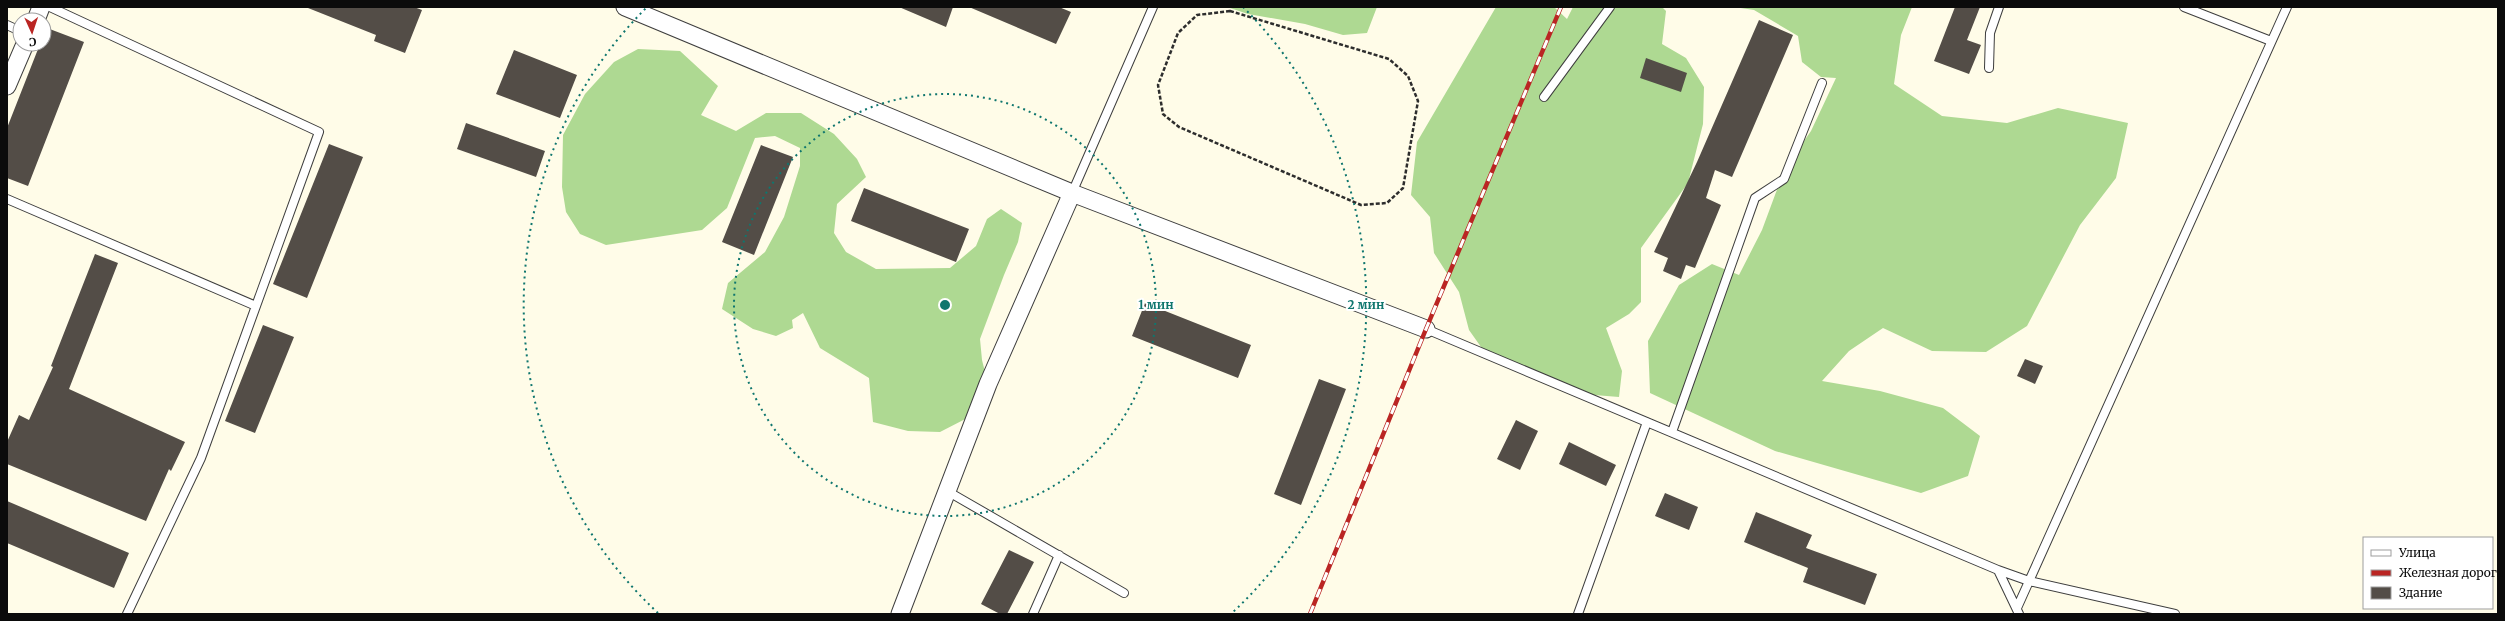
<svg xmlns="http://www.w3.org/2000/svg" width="2505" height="621" font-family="Merriweather,serif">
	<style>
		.forest { fill: #aed992 }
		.building { fill: #534d47 }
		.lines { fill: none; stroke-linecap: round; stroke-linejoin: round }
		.service-casing { stroke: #3e3e3e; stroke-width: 10 }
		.minor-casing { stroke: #3e3e3e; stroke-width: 19 }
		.path { stroke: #2d2d2d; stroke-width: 2.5; stroke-dasharray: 4 2; stroke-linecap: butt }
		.service { stroke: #fff; stroke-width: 8 }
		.minor { stroke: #fff; stroke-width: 17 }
		.rail-casing { stroke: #ba2523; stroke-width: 4.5 }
		.rail { stroke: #fff; stroke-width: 3; stroke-dasharray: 9; stroke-linecap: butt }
		.ring { fill: none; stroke: #0f766e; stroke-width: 2; stroke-dasharray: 2 4 }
		.centre { fill: #0f766e; stroke: #fff; stroke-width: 2 }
		.ring-label { font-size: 12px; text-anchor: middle; font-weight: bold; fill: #0f766e; stroke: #fff; stroke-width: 4; stroke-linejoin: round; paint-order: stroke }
	</style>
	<rect width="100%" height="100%" fill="#fffce8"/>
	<path class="forest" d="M1227,7H1377L1367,33L1343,35L1305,24L1248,14Z
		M1496,7H1554L1567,19L1573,7H1662L1666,11L1662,44L1686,58L1704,87L1703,124L1688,183L1641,248V302L1629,314L1606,328L1622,371L1619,397L1582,394L1486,354L1469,330L1459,292L1434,253L1430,217L1411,195L1417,142Z
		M1734,7H1912L1901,35L1894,84L1942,116L2007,123L2058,108L2128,123L2116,178L2080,225L2027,326L1986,352L1932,351L1883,328L1849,351L1822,381L1880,391L1943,408L1980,436L1968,476L1921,493L1775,451L1650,393L1648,341L1679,285L1712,264L1739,275L1762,230L1785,168L1811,131L1836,78L1821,77L1802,62L1798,36L1754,10Z
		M638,49L680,51L718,86L701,115L736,131L766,113H801L834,134L857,159L866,177L837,204L834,233L846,252L876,269L950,268L976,246L987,219L1001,209L1022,223L1018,242L1004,275L980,339L982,360L988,384L977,413L940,432L908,431L873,422L869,378L820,348L803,313L792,320L793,328L776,336L753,329L722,309L728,283L765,252L784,217L800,166V148L775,136L755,138L727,208L702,230L606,245L580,234L566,212L562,187L563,135L585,94L614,62Z"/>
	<path class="building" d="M414,7L422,10L405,53L374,41L376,35L308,8Z
		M899,7H953L946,27Z
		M969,7H1059L1071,12L1056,44Z
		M1955,7H1980L1967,40L1981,45L1969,74L1934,61Z
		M1759,20L1793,35L1732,177L1715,170L1706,198L1721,205L1695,268L1686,265L1681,279L1663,271L1668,258L1654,252L1697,162Z
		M47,28L84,42L28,186L7,178V128L40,44H44Z
		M514,50L577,75L560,118L496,94Z
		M1646,58L1687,73L1681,92L1640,78Z
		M466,123L545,151L536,177L457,149Z
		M329,144L363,157L307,298L273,284Z
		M761,145L793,157L754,255L722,242Z
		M864,188L969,229L956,262L851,221Z
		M95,254L118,263L69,389L185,442L171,471L169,469L146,521L7,464V442L19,415L29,420L53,367L51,366Z
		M1145,303L1251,345L1238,378L1132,336Z
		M263,325L294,337L255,433L225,421Z
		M2025,359L2043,366L2035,384L2017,376Z
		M1319,379L1346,389L1301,505L1274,494Z
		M1516,420L1538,431L1520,470L1497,459Z
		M1569,442L1616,465L1606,486L1559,464Z
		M1665,493L1698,507L1689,530L1655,516Z
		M7,501L129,553L114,588L7,543Z
		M1756,512L1812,535L1806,548L1877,574L1865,605L1803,582L1808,568L1744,542Z
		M1009,550L1034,562L1007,614H1000L981,604Z"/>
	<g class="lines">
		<g class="service-casing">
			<path id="service" d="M50,7L319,132L201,458L127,614
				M2184,7L2271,41
				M7,25L20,31
				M1989,68L1990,33L1999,7
				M1544,97L1610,7
				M1072,193L1153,7
				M7,199L256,306
				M1426,329L1998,570L2019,614
				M1672,432L1755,198L1784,179L1822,83
				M947,491L1124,593
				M1998,570L2029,581L2175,614
				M2017,608L2287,7
				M1033,614L1059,555
				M1578,614L1647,422"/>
		</g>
		<g class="minor-casing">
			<path id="minor" d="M625,7L1072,193L1426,329
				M36,20L41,7
				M7,86L25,44
				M900,614L988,384L1072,193"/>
		</g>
		<path class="path" d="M1230,11L1389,59L1408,76L1418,101L1403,188L1387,203L1361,205L1179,127L1163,114L1158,85L1178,33L1197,15Z"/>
		<use href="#service" class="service"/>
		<use href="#minor" class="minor"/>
		<g class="rail-casing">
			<path id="rail" d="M1310,614L1426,329L1561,7"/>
		</g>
		<use href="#rail" class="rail"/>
	</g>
	<g class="ring">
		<circle cx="945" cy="305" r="211"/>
		<path d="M658 613A421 421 0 0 1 647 7M1243 7A421 421 0 0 1 1232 613"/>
	</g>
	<circle cx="945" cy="305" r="6" class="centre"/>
	<g class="ring-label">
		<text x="1156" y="309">1 мин</text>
		<text x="1366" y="309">2 мин</text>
	</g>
	<rect width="2505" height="621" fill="none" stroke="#0b0b0b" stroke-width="16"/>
	<rect x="2363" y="537" width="130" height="72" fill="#ffffff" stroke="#9d9d9d"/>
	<rect x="2371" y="550" width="20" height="6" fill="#ffffff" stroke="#9d9d9d"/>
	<text x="2399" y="557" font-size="12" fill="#0b0b0b">Улица</text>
	<rect x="2371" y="570" width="20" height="6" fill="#ba2523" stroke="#9d9d9d"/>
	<text x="2399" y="577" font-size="12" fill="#0b0b0b">Железная дорога</text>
	<rect x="2371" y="587" width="20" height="12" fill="#534d47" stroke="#9d9d9d"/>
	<text x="2399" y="597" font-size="12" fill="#0b0b0b">Здание</text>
	<g transform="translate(32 32) rotate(177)"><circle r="19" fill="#ffffff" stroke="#9d9d9d"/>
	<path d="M0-3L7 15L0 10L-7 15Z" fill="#ba2523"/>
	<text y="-6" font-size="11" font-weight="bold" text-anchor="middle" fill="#0b0b0b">С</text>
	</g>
</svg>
